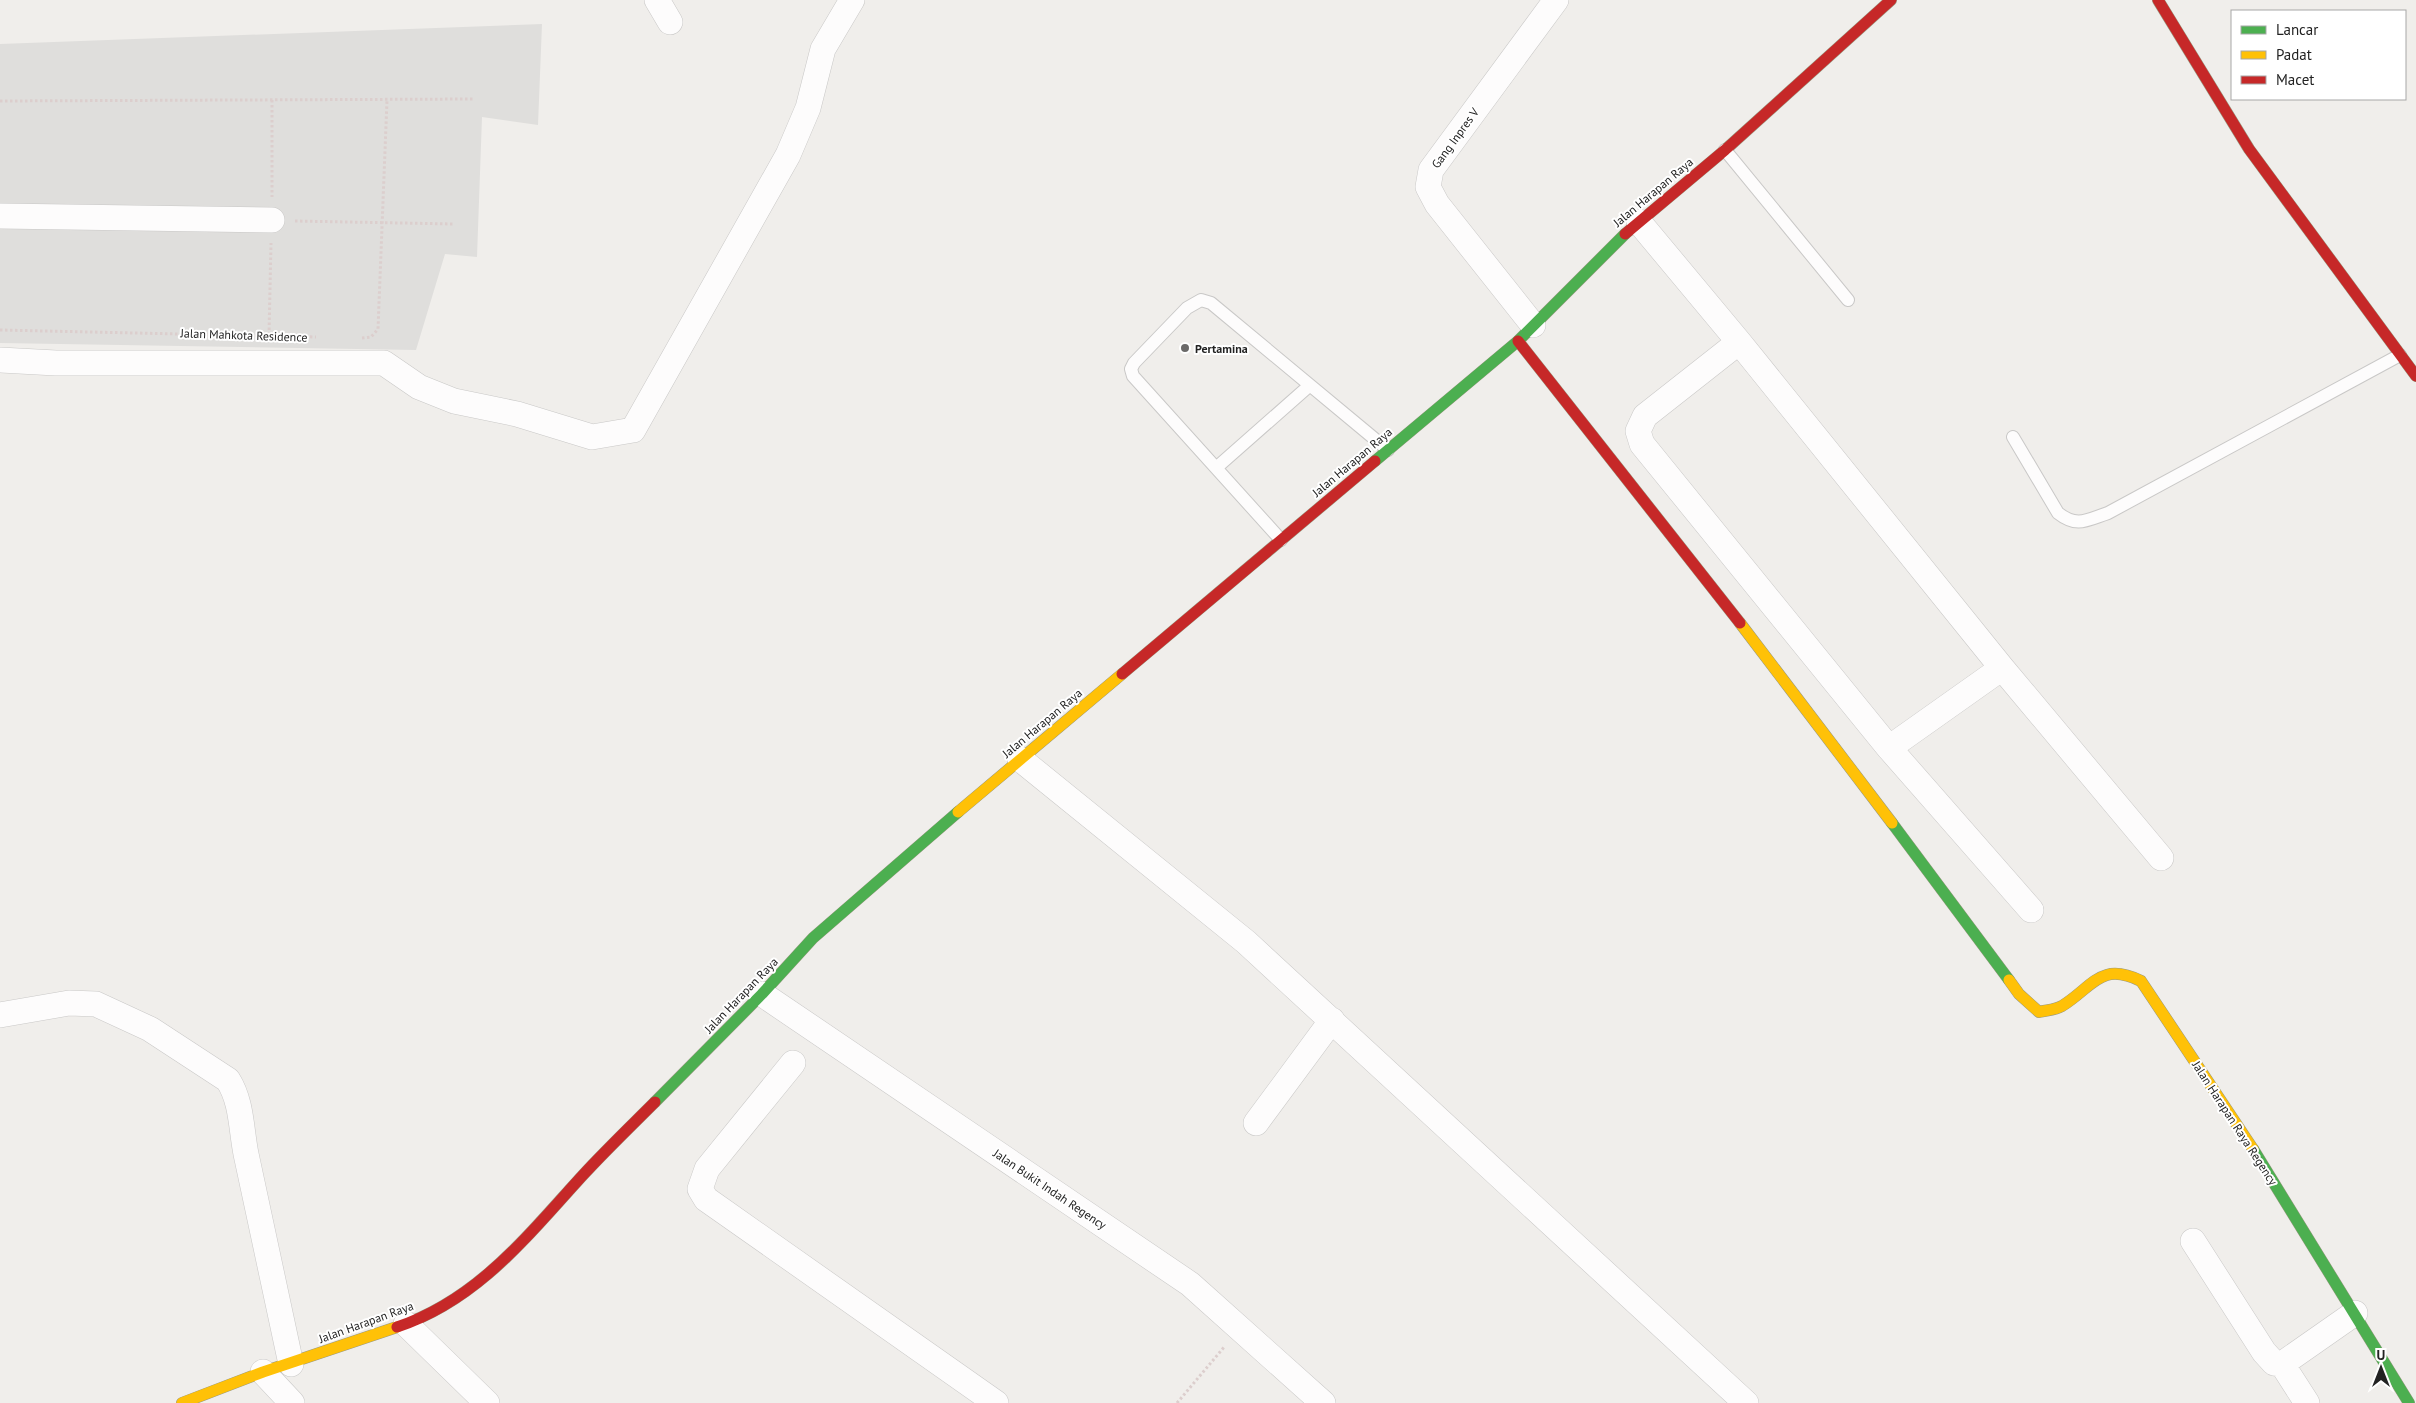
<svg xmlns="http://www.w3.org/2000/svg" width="2416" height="1403" font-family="'PT Sans',sans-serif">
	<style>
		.residential { fill: #dfdedc }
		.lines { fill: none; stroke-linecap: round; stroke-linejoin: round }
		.lane-casing { stroke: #c9c8c7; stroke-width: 14 }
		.street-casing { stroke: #c9c8c7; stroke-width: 26 }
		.fast-casing { stroke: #999a82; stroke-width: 12 }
		.slow-casing { stroke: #999a82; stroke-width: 12 }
		.jam-casing { stroke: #999a82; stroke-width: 12 }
		.path { stroke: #dccecd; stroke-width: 3; stroke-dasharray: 2.5 2.5; stroke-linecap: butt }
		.lane { stroke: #fdfcfc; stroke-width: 12 }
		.street { stroke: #fdfcfc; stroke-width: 25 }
		.fast { stroke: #4caf50; stroke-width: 11 }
		.slow { stroke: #ffc107; stroke-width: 11 }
		.jam { stroke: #c62828; stroke-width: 11 }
		.poi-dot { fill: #6a6968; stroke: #fff; stroke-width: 2 }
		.labels { text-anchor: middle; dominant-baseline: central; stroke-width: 4; stroke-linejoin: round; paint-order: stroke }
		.street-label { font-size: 12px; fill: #222; stroke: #fff }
		.poi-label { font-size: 12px; font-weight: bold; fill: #222; stroke: #fff; text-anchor: start }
	</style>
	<rect width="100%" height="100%" fill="#f0eeeb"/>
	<path class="residential" d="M542,24L538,125L482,117L477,257L445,254L416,350L0,343V44Z"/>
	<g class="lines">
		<g class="lane-casing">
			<path id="lane" d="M1725,150L1848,300
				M2013,437L2058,513C2077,528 2087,520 2108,513L2400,355
				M1216,468L1309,386
				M1281,540L1133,376L1131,369L1134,363L1187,308L1201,300L1211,303L1388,450"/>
		</g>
		<g class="street-casing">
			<path id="street" d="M657,0L670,22
				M0,216L272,220
				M1639,222L1739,342L2002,668L2161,858
				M1533,325L1437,204L1428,187L1431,170L1556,0
				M1739,342L1645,416L1638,431L1642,444L1889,748L2031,910
				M0,360L56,363H384L419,387L454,401L517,414L592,437L633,430L788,155L808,108L823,49L852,0
				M1889,748L2002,668
				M1020,759L1246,942L1746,1403
				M762,994L1190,1284L1323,1403
				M0,1015L69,1003L96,1004L150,1029L228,1080C242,1102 241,1129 246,1154C261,1224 276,1294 291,1364
				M793,1063L707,1169L700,1189L706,1199L996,1403
				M1256,1123L1332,1020
				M2193,1241L2264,1352L2274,1363L2282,1364L2355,1313
				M406,1324L487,1403
				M2282,1364L2307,1403
				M263,1372L292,1403"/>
		</g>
		<g class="fast-casing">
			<path id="fast" d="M1375,461L1518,341L1625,234
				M1892,823L2009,980
				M655,1102L762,994L813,938L958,812
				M2253,1149L2409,1403"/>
		</g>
		<g class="slow-casing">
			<path id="slow" d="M1740,623L1892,823
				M958,812L1122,674
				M2009,980L2019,994L2039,1012C2047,1010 2055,1010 2062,1006C2093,987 2100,961 2141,981L2253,1149
				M182,1403L263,1372L397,1327"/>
		</g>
		<g class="jam-casing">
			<path id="jam" d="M2158,0L2249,149L2416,376
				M1625,234L1725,150L1891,0
				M1518,341L1740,623
				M1122,674L1375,461
				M397,1327C478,1300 528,1235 583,1175C606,1150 631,1126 655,1102"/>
		</g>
		<path class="path" d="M272,100V197
			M0,101L473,99
			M295,221L454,224
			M0,330L316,337
			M269,335L271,243
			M362,338L371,337L378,329L387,100
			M1177,1403L1225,1346"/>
		<use href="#lane" class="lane"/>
		<use href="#street" class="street"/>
		<use href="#fast" class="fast"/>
		<use href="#slow" class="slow"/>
		<use href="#jam" class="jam"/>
	</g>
	<circle class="poi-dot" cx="1185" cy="348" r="5"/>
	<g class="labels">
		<g class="street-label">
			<text transform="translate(1455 138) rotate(-54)">Gang Inpres V</text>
			<text transform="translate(1653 192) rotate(-40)">Jalan Harapan Raya</text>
			<text transform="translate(244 335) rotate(2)">Jalan Mahkota Residence</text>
			<text transform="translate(1352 462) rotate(-40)">Jalan Harapan Raya</text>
			<text transform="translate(1042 723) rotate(-40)">Jalan Harapan Raya</text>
			<text transform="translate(741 995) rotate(-46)">Jalan Harapan Raya</text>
			<text transform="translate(2235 1123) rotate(57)">Jalan Harapan Raya Regency</text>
			<text transform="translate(1050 1189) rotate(34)">Jalan Bukit Indah Regency</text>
			<text transform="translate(366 1322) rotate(-20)">Jalan Harapan Raya</text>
		</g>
		<g class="poi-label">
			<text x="1195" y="348">Pertamina</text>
		</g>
	</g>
	<rect x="2231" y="10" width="175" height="90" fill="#ffffff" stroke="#a7a7a7"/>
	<rect x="2241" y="26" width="25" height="8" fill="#4caf50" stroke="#a7a7a7"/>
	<text x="2276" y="35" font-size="15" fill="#222222">Lancar</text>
	<rect x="2241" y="51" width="25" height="8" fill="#ffc107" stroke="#a7a7a7"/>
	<text x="2276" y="60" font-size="15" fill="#222222">Padat</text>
	<rect x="2241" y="76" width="25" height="8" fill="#c62828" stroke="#a7a7a7"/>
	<text x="2276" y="85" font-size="15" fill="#222222">Macet</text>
	<g transform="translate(2381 1368)" stroke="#ffffff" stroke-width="4" paint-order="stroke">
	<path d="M0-4L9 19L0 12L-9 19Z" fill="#222222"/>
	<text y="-8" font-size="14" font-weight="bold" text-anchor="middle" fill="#222222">U</text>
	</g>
</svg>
